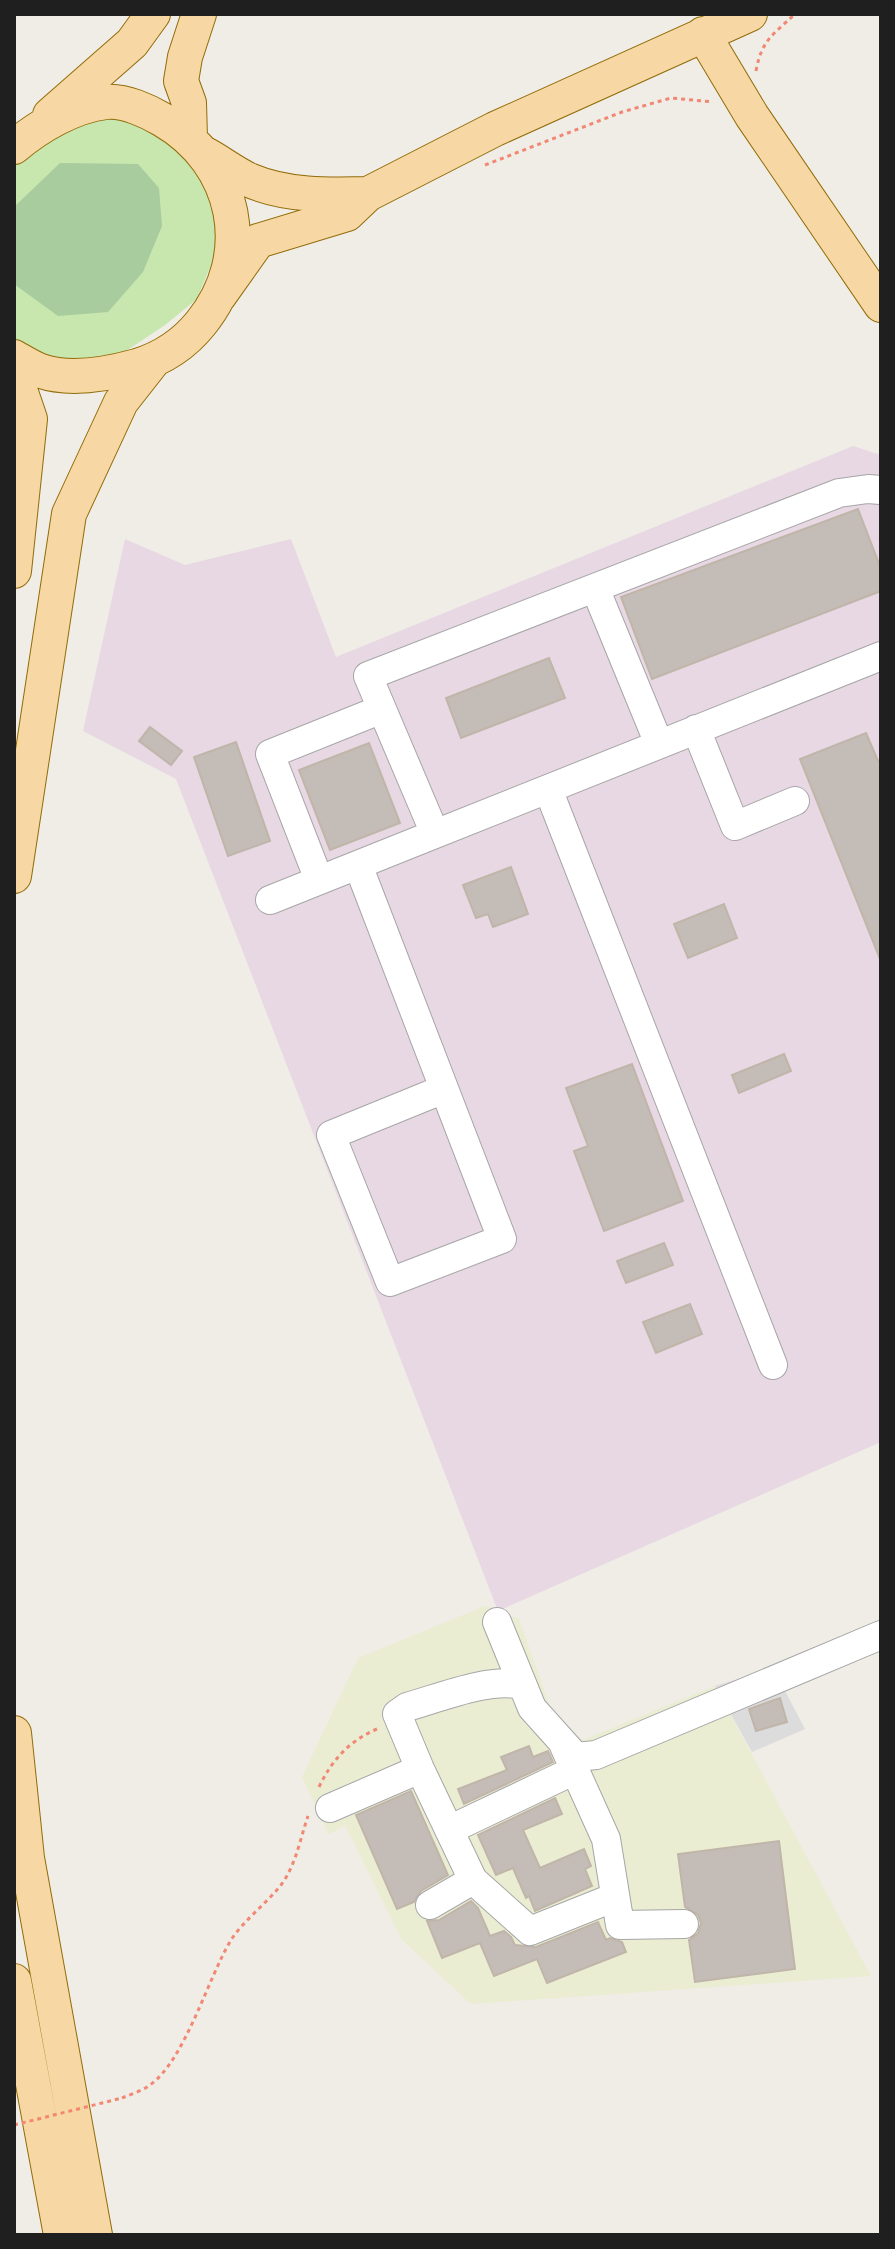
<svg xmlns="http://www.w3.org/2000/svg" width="895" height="2249" font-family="Barlow,sans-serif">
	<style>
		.residential { fill: #dddcdc }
		.industrial { fill: #e8d8e4 }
		.farmland { fill: #eaedd2 }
		.grass { fill: #c7e7af }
		.forest { fill: #a8cc9d }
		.building { fill: #c4bcb6; stroke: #c0b5a9; stroke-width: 2 }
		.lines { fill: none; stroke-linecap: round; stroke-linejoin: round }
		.minor-casing { stroke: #a6a6a6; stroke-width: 30 }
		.major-casing { stroke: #926c08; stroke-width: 36 }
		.path { stroke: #f28874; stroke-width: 3; stroke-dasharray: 4 4; stroke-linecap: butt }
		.minor { stroke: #fff; stroke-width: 28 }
		.major { stroke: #f7d7a3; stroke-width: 34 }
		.path-bridge { stroke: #f28874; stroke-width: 3; stroke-dasharray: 4 4; stroke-linecap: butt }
	</style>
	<rect width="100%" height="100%" fill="#efede6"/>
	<path class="residential" d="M773,1668L805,1729L752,1752L715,1686Z"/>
	<path class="industrial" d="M853,446L881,455V1442L498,1611L176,779L83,731L125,539L185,565L291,539L336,657Z"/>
	<path class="farmland" d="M485,1606L519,1619L552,1712L583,1740L715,1686L871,1976L471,2004L402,1940L345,1825L329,1835L302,1777L358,1658Z"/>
	<path class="grass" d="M82,115L145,122L187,157L212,194L217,250L197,299L165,325L102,367L32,355L14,340V166L28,151Z"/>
	<path class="forest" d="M60,163L138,164L159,188L162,226L143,272L108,312L58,316L14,284V207Z"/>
	<path class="building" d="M858,509L881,569V591L652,679L621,597Z
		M549,658L565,698L461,738L446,698Z
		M150,727L182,751L171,765L139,741Z
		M866,733L878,761L881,760L880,959L800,759Z
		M236,742L270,841L228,856L194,757Z
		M369,743L400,823L330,850L299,770Z
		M511,867L528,914L493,927L488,914L476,918L463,885Z
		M724,904L737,938L688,958L674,924Z
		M784,1054L791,1071L739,1093L732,1075Z
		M632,1064L683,1201L604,1231L574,1151L588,1146L566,1088Z
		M664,1243L673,1265L626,1283L617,1261Z
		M690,1304L702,1334L656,1353L643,1322Z
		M780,1698L787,1722L756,1731L749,1709Z
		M529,1746L533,1757L548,1751L553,1762L464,1804L458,1789L507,1770L501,1757Z
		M411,1791L448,1875L421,1891L414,1902L397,1909L356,1815Z
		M555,1798L562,1814L523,1830L540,1868L584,1849L591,1866L585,1869L592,1886L535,1911L529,1896L526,1898L513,1868L496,1875L478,1835Z
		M779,1841L795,1969L695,1982L689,1940L698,1933L701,1923L698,1915L685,1907L678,1854Z
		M471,1901L478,1908L490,1936L504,1931L511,1937L515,1945L536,1947L598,1922L606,1940L610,1938L622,1942L626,1952L547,1983L537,1959L494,1976L480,1943L442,1958L427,1921L439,1920Z"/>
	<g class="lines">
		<g class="minor-casing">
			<path id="minor" d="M881,490L868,489L839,493L368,676L435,834L881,656
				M595,588L659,744
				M696,729L735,826L795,801
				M548,789L773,1365
				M358,865L502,1239L390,1282L331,1135L444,1089
				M319,880L270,754L382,709
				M270,900L435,834
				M497,1622L532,1708L576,1757L596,1755L881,1635
				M564,1746L606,1839L620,1925L684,1924
				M330,1808L420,1769
				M449,1830L575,1770
				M473,1880L530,1931L615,1897
				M430,1905L473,1880L420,1769L397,1714L407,1707C439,1698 490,1677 521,1685"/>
		</g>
		<g class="major-casing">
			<path id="major" d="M703,34L752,116L881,305
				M50,115L132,43L153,14
				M190,138L189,103L181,81L185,57L199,14
				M14,147C39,126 73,106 106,102C124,100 148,111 163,120C237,163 256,255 201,323C185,343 163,358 137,366C108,374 70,381 41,371C32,368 23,362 14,357
				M205,154C220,162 234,173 249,180C286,196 328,195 368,194
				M219,296L258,241L347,214L368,194L495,129L750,14
				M14,372L30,419L14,571
				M14,876L69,514L121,402L154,360
				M14,1733L27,1858L95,2235
				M14,1981L61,2235"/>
		</g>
		<path class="path" d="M756,71C762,39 773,35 795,14
			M485,165L622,112L671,98L713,102
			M319,1787C332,1760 349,1741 377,1729
			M122,2098C131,2094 142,2091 150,2085C185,2060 208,1978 231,1940C244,1920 266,1904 281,1885C296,1865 300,1839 308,1816"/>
		<use href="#minor" class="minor"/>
		<use href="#major" class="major"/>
		<path class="path-bridge" d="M14,2125L122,2098"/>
	</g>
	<rect width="895" height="2249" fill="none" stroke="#1f1f1f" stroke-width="32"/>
</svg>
